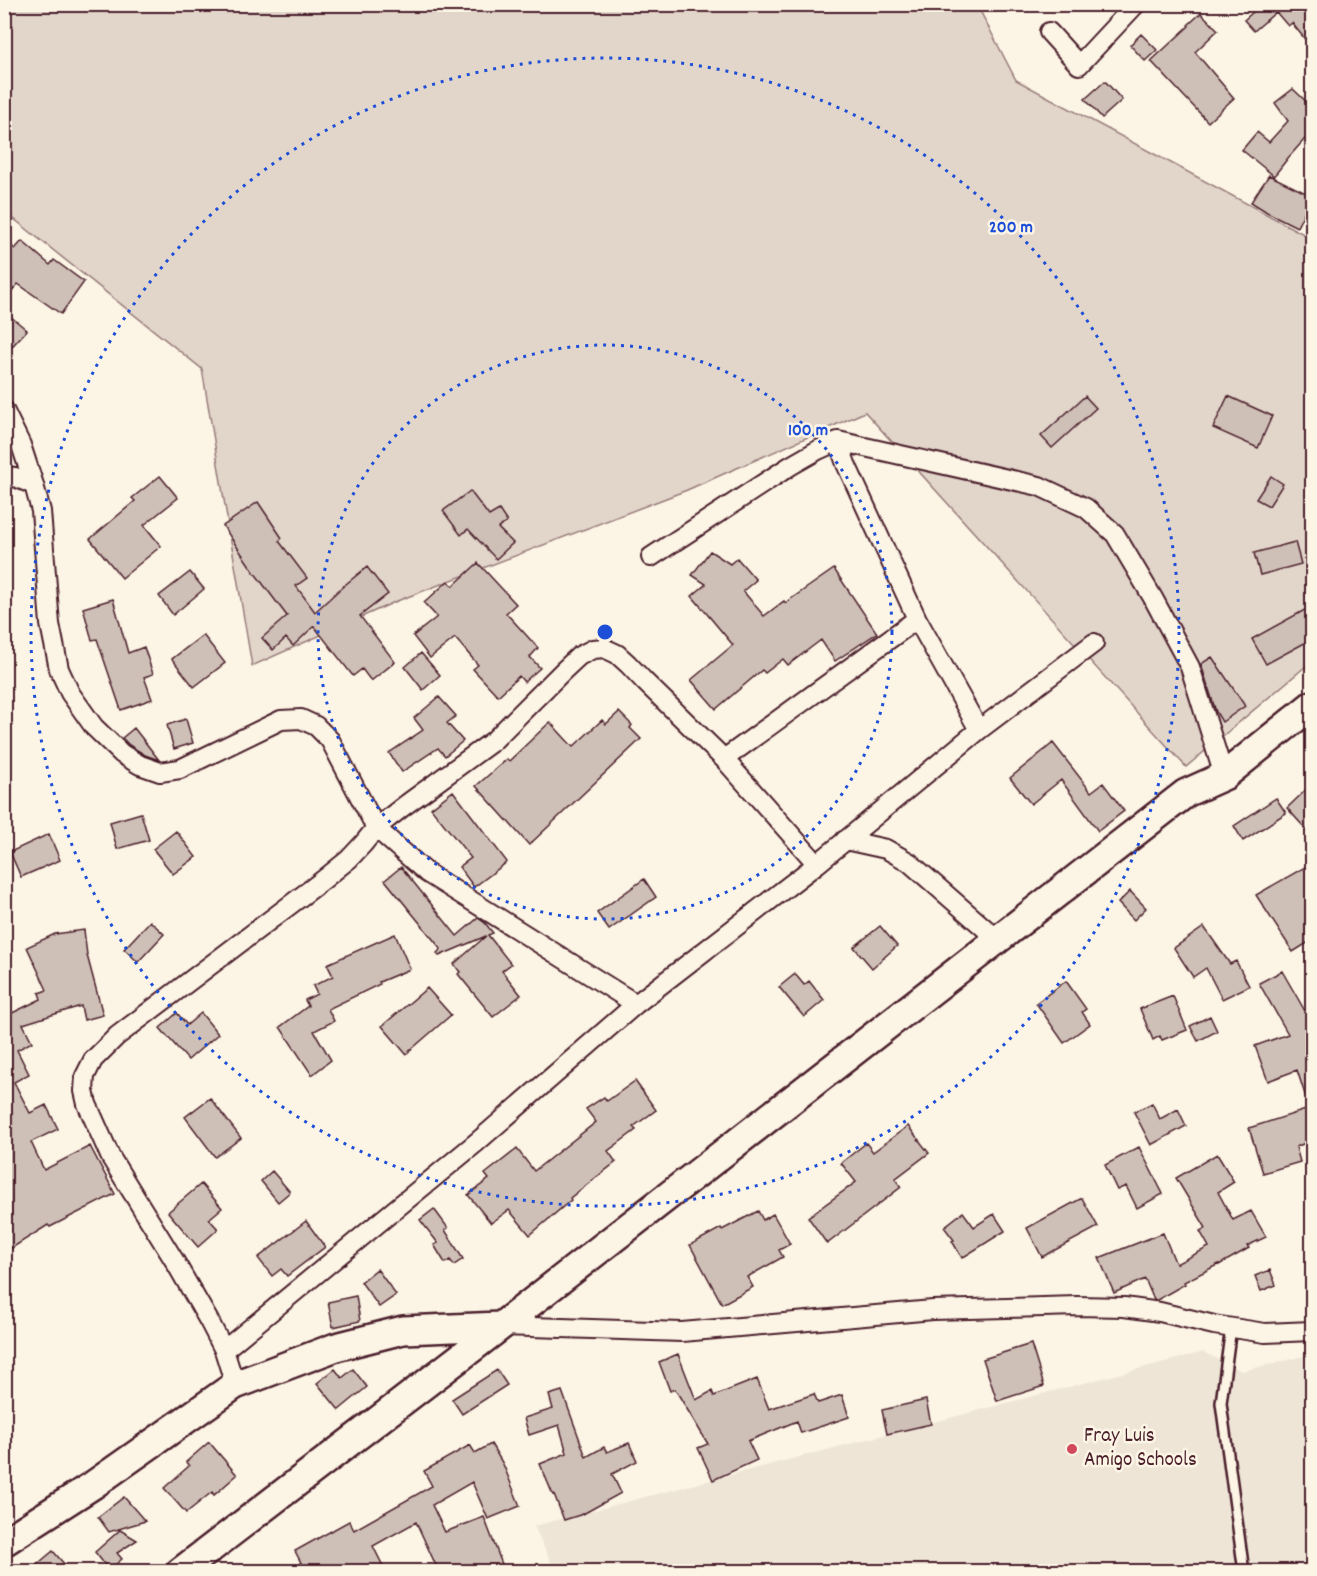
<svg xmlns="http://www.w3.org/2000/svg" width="1317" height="1576" font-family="Dekko,sans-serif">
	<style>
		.built { fill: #eee5d7 }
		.green { fill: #e2d5ca; stroke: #967a7a; stroke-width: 1.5 }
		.building { fill: #cfc0b7; stroke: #4a1f2b; stroke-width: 1.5 }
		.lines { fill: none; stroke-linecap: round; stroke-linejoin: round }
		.lane-casing { stroke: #4a1f2b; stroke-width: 14 }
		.street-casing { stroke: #4a1f2b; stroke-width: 22 }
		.secondary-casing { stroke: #4a1f2b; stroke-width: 32 }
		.lane { stroke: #fcf5e5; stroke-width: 9 }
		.street { stroke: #fcf5e5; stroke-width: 18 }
		.secondary { stroke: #fcf5e5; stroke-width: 27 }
		.ring { fill: none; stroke: #1d4ed8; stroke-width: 3; stroke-dasharray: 3 6 }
		.poi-dot { fill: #d1495b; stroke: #fcf5e5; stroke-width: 2 }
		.labels { text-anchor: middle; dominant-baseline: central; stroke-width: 5; stroke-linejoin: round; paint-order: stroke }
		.poi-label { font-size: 21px; fill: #4a1f2b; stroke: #fcf5e5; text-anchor: start }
		.centre { fill: #1d4ed8; stroke: #fcf5e5; stroke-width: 3 }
		.ring-label { font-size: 18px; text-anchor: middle; font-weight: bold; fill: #1d4ed8; stroke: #fcf5e5; stroke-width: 5; stroke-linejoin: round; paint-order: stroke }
	</style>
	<rect width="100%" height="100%" fill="#fcf5e5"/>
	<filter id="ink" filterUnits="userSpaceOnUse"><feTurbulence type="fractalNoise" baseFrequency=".0167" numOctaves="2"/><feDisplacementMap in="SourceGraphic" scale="12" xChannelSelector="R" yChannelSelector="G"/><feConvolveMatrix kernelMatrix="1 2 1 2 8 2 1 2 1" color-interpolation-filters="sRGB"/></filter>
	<g filter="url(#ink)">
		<path class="built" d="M1203,1352L1242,1371L1312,1354V1571H555L534,1526Z"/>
		<path class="green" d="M5,5H977L1016,80L1309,237L1312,232V661L1186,767L865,412L687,490L397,601L252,666L202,369L9,215L5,219Z"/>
		<path class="building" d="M1262,4H1312V48L1292,23L1288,26L1276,12L1254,31L1244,20Z
			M1201,13L1218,30L1195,52L1234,98L1208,122L1151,61L1189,26L1188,25Z
			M1141,34L1157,50L1145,61L1130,45Z
			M1105,81L1122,100L1102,118L1085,99Z
			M1293,89L1312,107V131L1288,158L1274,176L1242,150L1257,132L1269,142L1288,121L1275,103Z
			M1269,175L1312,196L1297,227L1267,212L1251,202Z
			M4,240L15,249L22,241L50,265L54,260L84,282L61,314L18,284L4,300Z
			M4,311L27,330L4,355Z
			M1085,396L1096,408L1052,448L1041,436Z
			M1228,396L1272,416L1258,448L1213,428Z
			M160,476L178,498L144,525L161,546L122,578L90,539L135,501L132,498Z
			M1271,476L1283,484L1269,506L1256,499Z
			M470,491L489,516L499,510L507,522L498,528L513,543L496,559L468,529L461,535L443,511Z
			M258,502L282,538L279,541L307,578L296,586L315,612L341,588L367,567L388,594L360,616L395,662L371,681L362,669L353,676L314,626L293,646L286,638L273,650L262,638L287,616L254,572L223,526Z
			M1295,542L1301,564L1260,575L1254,553Z
			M710,551L730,564L737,558L756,580L743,591L764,616L784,601L785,603L834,569L877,633L835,661L821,640L788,665L783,659L765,673L762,670L716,709L691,680L733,645L692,596L706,584L692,575Z
			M478,563L516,604L506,613L538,648L530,657L540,668L524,682L519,676L498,696L473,669L478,665L455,638L430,658L413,636L437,617L424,603L448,581L453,586Z
			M190,572L204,589L173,615L159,596Z
			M113,599L128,653L144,647L153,674L144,677L152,699L121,710L97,639L92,640L83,608Z
			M1312,606V639L1266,664L1252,639Z
			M203,635L225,663L194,687L172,659Z
			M421,653L440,675L423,690L405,667Z
			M1212,657L1245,706L1222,722L1216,712L1201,664Z
			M439,697L456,716L447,723L463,741L445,756L438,748L402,772L389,753L423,730L414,718Z
			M619,712L632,725L630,728L641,739L529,845L476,786L507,759L509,761L550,722L573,747L602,720L606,724Z
			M186,719L193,743L174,749L167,725Z
			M134,728L159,760L145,755L129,745L122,738Z
			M1053,743L1091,792L1103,783L1124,811L1098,831L1061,780L1031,804L1010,778Z
			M1312,784V836L1287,808Z
			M453,791L507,862L474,887L459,867L471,858L431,808Z
			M1276,798L1286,813L1243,841L1234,826Z
			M141,813L149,840L117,849L110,822Z
			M176,831L196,857L173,874L153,849Z
			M49,834L60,860L21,877L10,852Z
			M1312,863V940L1293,952L1256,895Z
			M401,867L457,936L478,918L485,923L493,933L488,935L511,964L502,971L521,995L493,1017L458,974L460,972L454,964L486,936L439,956L437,953L441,949L385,880Z
			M644,879L656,897L609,930L597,913Z
			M1130,891L1146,908L1134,920L1118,903Z
			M150,921L164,934L138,962L124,949Z
			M880,926L897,946L872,968L854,947Z
			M1204,927L1230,964L1236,961L1249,986L1222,999L1206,968L1193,977L1174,948Z
			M84,930L87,955L103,1015L84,1020L81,1006L23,1024L32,1042L17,1050L29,1074L14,1082L30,1113L46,1105L58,1129L31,1142L44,1170L90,1146L115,1194L50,1227L48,1225L4,1253V1017L41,999L39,993L47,990L27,947L55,934Z
			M395,934L410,969L379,982L380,984L328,1009L334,1021L314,1031L331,1060L312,1075L280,1027L308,1006L305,1000L317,994L313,986L333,976L327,964Z
			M1282,971L1305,1011L1312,1029V1106L1309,1107L1297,1070L1268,1081L1255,1046L1288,1034L1259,983Z
			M795,974L804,985L809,981L824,1000L804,1017L779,987Z
			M1066,981L1086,1009L1082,1012L1090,1024L1064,1043L1036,1003Z
			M427,988L451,1015L406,1054L382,1026Z
			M1173,996L1187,1030L1162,1040L1160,1036L1153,1040L1140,1009Z
			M177,1013L187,1025L201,1013L218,1034L188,1060L160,1028Z
			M1210,1016L1217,1031L1198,1041L1190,1026Z
			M635,1081L656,1110L633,1127L636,1130L608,1151L616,1162L570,1198L571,1200L530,1235L509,1210L491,1223L468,1195L489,1179L485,1174L517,1149L534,1171L596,1122L586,1109L604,1097L607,1101Z
			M210,1098L241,1138L215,1157L185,1117Z
			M1152,1103L1160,1119L1178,1109L1186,1126L1151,1145L1134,1112Z
			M1312,1108V1140L1296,1147L1300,1162L1263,1173L1249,1128Z
			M908,1126L929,1153L895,1179L901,1187L827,1244L808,1217L856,1182L841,1163L866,1143L873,1152Z
			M1139,1147L1163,1194L1137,1208L1126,1186L1117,1190L1105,1165Z
			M1217,1154L1234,1182L1218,1192L1233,1220L1251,1211L1266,1237L1247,1246L1249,1248L1219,1265V1264L1184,1282L1185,1284L1157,1300H1154L1145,1279L1114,1293L1099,1258L1163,1233L1176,1264L1209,1247L1200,1231L1206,1228L1176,1178Z
			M272,1171L290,1192L278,1202L261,1181Z
			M201,1184L222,1208L209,1219L218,1229L198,1247L168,1212Z
			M1082,1198L1098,1227L1042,1257L1027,1228Z
			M434,1209L448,1228L445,1230L463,1259L454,1265L450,1260L445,1263L434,1245L438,1243L420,1220Z
			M758,1211L763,1220L773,1214L790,1244L779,1250L783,1257L747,1277L753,1287L722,1304L690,1245L721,1228L722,1230Z
			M963,1212L974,1227L994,1214L1005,1231L962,1258L952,1241L954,1240L944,1227Z
			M306,1221L325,1247L287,1276L281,1269L272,1276L258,1258Z
			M377,1269L396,1295L379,1307L361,1282Z
			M1270,1270L1276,1285L1261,1291L1255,1276Z
			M356,1296L360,1321L333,1327L328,1302Z
			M1031,1344L1044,1386L997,1401L983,1359Z
			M678,1354L696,1400L712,1391L714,1396L757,1379L769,1409L814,1394L818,1403L842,1395L849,1417L801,1433L797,1421L748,1441L757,1460L713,1480L698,1448L708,1444L675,1389L670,1391L659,1362Z
			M335,1369L342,1378L353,1369L367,1387L339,1410L317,1383Z
			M497,1370L507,1385L462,1414L452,1399Z
			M562,1391L586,1457L604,1447L607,1452L629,1443L637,1461L612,1474L621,1493L583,1514L564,1520L554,1494L553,1495L540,1464L567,1453L559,1425L529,1435L524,1418L553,1409L549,1395Z
			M926,1400L931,1424L887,1434L882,1410Z
			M209,1442L237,1475L214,1495L212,1492L186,1513L164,1488L189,1466L186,1462Z
			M491,1444L503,1464L520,1506L488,1519L472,1482L432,1505L445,1532L484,1517L505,1572H439L416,1522L373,1546L386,1572H306L295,1551L349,1521L354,1530L432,1486L424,1471L470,1445L475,1453Z
			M124,1497L145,1521L109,1532L98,1517Z
			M120,1530L137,1540L117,1553L122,1559L109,1570L95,1552Z
			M53,1551L71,1572H28Z"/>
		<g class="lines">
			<g class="lane-casing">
				<path id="lane" d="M1231,1327L1221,1403L1244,1572"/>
			</g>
			<g class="street-casing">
				<path id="street" d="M1049,32L1079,65L1136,4
					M4,410L21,445L34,485
					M838,441L846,464L917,619L979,730
					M4,476L15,477L34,485L41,511L50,624L59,669L70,693L94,727L122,754L140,765L160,772L180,769L281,720L301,719L316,726L330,740L376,828L427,873L636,1004
					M651,557L790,466L818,450L838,441L1039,486L1086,508L1115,534L1153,598L1190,667L1224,776
					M724,759L917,619
					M845,840L886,849L909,862L997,939
					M501,1326L682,1332L933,1310L1077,1306L1124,1307L1160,1312L1214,1325L1265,1333L1312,1331
					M224,1350L477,1142L636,1004L817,864L979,730L1094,643
					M235,1385L224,1350L209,1321L174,1260L111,1158L87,1104L84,1091L85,1076L93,1060L117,1036L323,880L349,859L363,844L376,828L404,806L493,741L563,671L579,656L593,649L604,648L617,654L628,664L645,682L724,759L817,864"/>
			</g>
			<g class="secondary-casing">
				<path id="secondary" d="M4,1542L93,1485L235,1385L336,1347L403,1330L501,1326
					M180,1572L501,1326L1186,793L1224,776L1312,705"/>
			</g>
			<use href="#lane" class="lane"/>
			<use href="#street" class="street"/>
			<use href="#secondary" class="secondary"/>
		</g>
	</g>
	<g class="ring">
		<circle cx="605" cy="632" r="287"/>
		<circle cx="605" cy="632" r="574"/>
	</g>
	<circle class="poi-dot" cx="1072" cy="1449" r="6"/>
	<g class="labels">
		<g class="poi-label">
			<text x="1084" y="1437">Fray Luis<tspan x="1084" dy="24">Amigo Schools</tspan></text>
		</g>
	</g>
	<circle cx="605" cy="632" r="9" class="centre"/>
	<g class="ring-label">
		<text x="1011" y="232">200 m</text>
		<text x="808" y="435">100 m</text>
	</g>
	<rect width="1317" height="1576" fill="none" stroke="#fcf5e5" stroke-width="24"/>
	<rect x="12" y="12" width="1293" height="1552" fill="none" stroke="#4a1f2b" stroke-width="2" filter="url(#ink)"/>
</svg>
